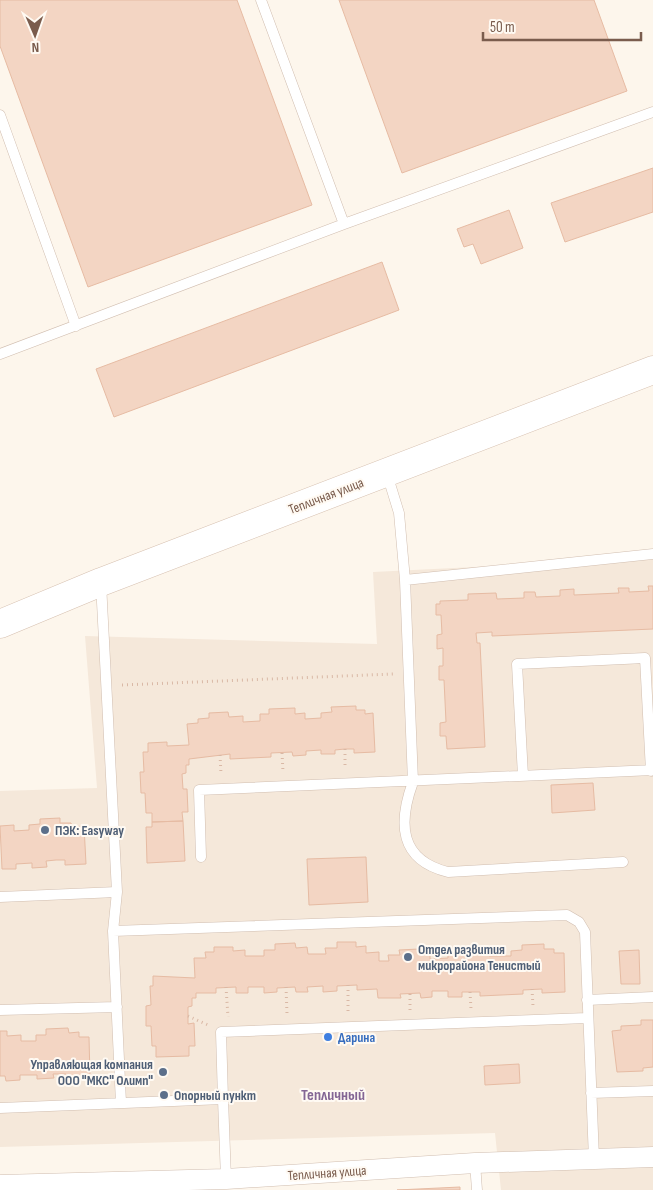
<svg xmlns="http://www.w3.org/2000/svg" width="653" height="1190" font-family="'Sofia Sans Condensed',sans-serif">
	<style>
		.residential { fill: #f5e8da }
		.building { fill: #f3d5c3; stroke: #e6bba3 }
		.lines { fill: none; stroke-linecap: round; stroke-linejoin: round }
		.lane-casing { stroke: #d1beb0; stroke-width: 11 }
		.street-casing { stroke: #d1beb0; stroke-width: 21 }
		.secondary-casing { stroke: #d6c0b0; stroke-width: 29 }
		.path { stroke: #d9b8a5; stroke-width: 3; stroke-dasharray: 1 4; stroke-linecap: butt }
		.lane { stroke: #fff; stroke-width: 10 }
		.street { stroke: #fff; stroke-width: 20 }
		.secondary { stroke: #fff; stroke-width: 28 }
		.service-dot { fill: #5c6f8a; stroke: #fffaf3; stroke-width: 2 }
		.shop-dot { fill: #3f7fe0; stroke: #fffaf3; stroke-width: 2 }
		.labels { text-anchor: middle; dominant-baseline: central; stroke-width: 4; stroke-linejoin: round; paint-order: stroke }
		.street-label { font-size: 14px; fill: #7a5c4d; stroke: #fffaf3 }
		.service-label { font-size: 14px; font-weight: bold; fill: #4e5e75; stroke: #fffaf3; text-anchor: start }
		.shop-label { font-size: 14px; font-weight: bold; fill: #366cbe; stroke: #fffaf3; text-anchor: start }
		.quarter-label { font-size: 16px; font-weight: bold; fill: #846695; stroke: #fffaf3 }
	</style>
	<rect width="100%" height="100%" fill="#fdf6ec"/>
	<path class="residential" d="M653,558V1190H501L495,1133L0,1147V791L97,788L85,636L377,644L373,572Z"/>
	<path class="building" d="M0,0H237L312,205L88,287L0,46Z
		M339,0H594L627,91L402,173Z
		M653,168V212L565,242L551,203Z
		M509,210L523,248L481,264L473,244L464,247L457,229Z
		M382,262L399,310L114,417L96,369Z
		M648,586H653V629L492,636V632L476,633L477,643H480L485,747L447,749L446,736H440V723L446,722L444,680H439V666H443V648L437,649V635L442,634L441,615H436V604H440V601L468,600V594L496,593L497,599L524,598V592H535L536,597L560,596V590L574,589V595L619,593L618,588H629V592L649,591Z
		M356,706V710H365V714L373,713L375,752L354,753V749H345L335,750V754H321V750L306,751V755L293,756L292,752L271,753V757L230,759V754L189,759V765H186V773L182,774L183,789H187L188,812H182L183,821L152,822V813H146L145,793H141L140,772H144L143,752H148V743L167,742V746L189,745L187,724L198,723V719L209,718V713L228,712L229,717L243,716V722L260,721V714H269V709L295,708V714L305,713V719L321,718V713L332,712L331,707Z
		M593,783L595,810L552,813L551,785Z
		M60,818V823H71L72,827L84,826L86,864L65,865V860H56L46,861L47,867L32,868V863L16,864V869H2L0,826L14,825V831L29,830V825L40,824V819Z
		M183,821L185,861L147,863L146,827H152V822Z
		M366,857L368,902L309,905L307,859Z
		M337,942H356V947L366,946V953L379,952V961H389L388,955H400L399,950L419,949V955L430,954V959L448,958V953L459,952L458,947H480L481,952H489V956H511V951L522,950V945L544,944V949H554V953H564L565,992L542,993V989L523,990V994L480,996V992H462V997H448V991H432V997L421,998L420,993L400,994L401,998H378L377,989L357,990V985L337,986V991L323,992V986L307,987L308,992H296L295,987L277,988V992L264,993V987H248V993H236V987L216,988V993H196V998H192V1006L188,1007V1024L194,1023L195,1046H189V1056L156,1057V1046H152L151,1026H146V1006L151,1005L150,986H153V976L195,978L194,958H206L205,952H214V947H233V951L245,950V956H264V950H275V944L295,943L296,948L307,947L308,954H326L325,948H337Z
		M639,950L640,984H621L619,951Z
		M641,1020H653V1067L643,1068V1071L617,1072L612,1031L621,1030V1026L641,1025Z
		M68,1028L69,1033L79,1032V1037H89L90,1077L66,1078V1074H53L54,1078L37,1079V1075H20V1080L6,1081L5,1076H0V1031H7V1036L21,1035V1041H36V1035H46V1029Z
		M519,1064L520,1083L485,1085L484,1066Z
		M460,1187V1190H397Z"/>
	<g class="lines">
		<g class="lane-casing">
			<path id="lane" d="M261,0L344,224
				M0,115L76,326
				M0,354L344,224L653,112
				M387,474L399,513L405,580L413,782C398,823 399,860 448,872L623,862
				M405,580L653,554
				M101,583L117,892L113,931L121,1103
				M523,776L517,664L645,658L651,771
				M201,857L199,790L653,770
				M0,897L117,892
				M113,931L567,915L579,922L585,932L594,1159
				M587,1000L653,997
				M0,1010L117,1007
				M591,1093L653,1091
				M223,1099L226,1179
				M0,1108L223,1099L221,1032L587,1018
				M475,1163L477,1190"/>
		</g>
		<g class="street-casing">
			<path id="street" d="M0,1185L226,1179L475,1163L653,1157"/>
		</g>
		<g class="secondary-casing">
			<path id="secondary" d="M0,624L101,582L653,370"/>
		</g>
		<path class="path" d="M122,685L393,674
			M345,749V768
			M282,753L283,772
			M220,755L221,774
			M348,985V1012
			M226,987L228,1017
			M286,987L287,1014
			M532,989L533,1006
			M470,992L471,1009
			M410,994V1011
			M188,1016L208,1025"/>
		<use href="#lane" class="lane"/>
		<use href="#street" class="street"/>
		<use href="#secondary" class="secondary"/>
	</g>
	<g class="service-dot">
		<circle cx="45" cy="830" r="5"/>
		<circle cx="408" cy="957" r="5"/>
		<circle cx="163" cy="1072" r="5"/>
		<circle cx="164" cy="1095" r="5"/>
	</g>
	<circle class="shop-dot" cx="328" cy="1037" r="5"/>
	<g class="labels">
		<g class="street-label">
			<text transform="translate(326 496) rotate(-21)">Тепличная улица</text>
			<text transform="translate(327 1173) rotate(-4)">Тепличная улица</text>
		</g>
		<g class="service-label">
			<text x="55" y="830">ПЭК: Easyway</text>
			<text x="418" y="949">Отдел развития<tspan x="418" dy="16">микрорайона Тенистый</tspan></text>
			<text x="153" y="1064" text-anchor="end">Управляющая компания<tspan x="153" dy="16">ООО "МКС" Олимп"</tspan></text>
			<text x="174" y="1095">Опорный пункт</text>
		</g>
		<g class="shop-label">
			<text x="338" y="1037">Дарина</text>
		</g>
		<g class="quarter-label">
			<text x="333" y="1095">Тепличный</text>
		</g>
	</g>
	<g transform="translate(35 35) rotate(178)" stroke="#fffaf3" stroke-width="4" paint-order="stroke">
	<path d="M0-4L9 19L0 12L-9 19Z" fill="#7a5c4d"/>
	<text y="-8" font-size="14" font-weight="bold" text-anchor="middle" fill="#7a5c4d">N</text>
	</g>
	<path d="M483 32v8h158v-8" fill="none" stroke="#7a5c4d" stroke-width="2.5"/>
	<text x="490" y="32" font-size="15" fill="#7a5c4d" stroke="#fffaf3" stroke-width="4" paint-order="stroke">50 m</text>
</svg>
